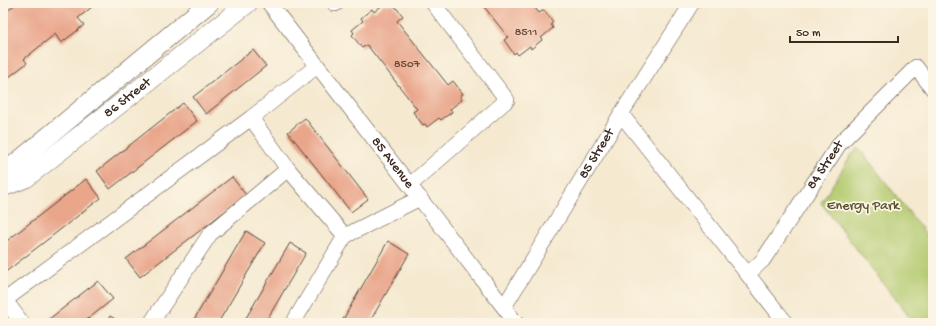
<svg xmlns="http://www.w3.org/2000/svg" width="936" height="326" font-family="'Gochi Hand',sans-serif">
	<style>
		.green { fill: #b3ca6f; stroke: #777a46 }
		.building { fill: #e9a68b }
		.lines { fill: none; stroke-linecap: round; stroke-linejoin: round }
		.minor-casing { stroke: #574739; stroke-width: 16 }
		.major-casing { stroke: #574739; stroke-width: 20 }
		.minor { stroke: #fff; stroke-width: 15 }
		.major { stroke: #fff; stroke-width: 19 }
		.labels { text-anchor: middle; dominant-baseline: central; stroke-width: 3.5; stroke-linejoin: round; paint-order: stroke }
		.number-label { font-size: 12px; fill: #664939 }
		.street-label { font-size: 14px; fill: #3b2a1e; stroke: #fcf5e5 }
		.park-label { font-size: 14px; fill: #595232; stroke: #fcf5e5 }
	</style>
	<rect width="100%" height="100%" fill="#fcf5e5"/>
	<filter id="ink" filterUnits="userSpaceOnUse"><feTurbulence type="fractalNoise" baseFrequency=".025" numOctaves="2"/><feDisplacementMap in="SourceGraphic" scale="8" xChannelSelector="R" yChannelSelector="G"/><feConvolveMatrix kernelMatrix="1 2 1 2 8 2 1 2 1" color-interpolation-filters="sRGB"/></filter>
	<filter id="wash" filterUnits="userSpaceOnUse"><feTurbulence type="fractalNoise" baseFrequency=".012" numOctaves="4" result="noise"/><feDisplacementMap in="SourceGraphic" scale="16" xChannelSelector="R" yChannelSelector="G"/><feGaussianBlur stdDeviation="0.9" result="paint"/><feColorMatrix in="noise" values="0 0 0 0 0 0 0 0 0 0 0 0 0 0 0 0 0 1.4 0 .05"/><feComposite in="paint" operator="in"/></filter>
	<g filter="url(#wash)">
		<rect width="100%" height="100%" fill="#f5e9d0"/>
		<path class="green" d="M859,148L933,243V323H914L821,203L852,154Z"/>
		<g id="blocks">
			<path class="building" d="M17,3H97L78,18L84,25L73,34L61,43L55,34L24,59L27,63L9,77H3V14Z
				M385,3L389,5L392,3L403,16L397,21L448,85L453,81L463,94L460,96L462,100L450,109L452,112L441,120L439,118L427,127L425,124L423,125L413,112L417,109L367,45L362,48L352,35L354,33L352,30L363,21L361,18L372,9L374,12Z
				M481,3H531L539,13L544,10L553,22L551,24L553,28L541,38L542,40L531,49L530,46L518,55L516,52L514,54L504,40L508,37Z
				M253,50L266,66L206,114L193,97Z
				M183,103L197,121L110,189L97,171Z
				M305,118L368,199L351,212L288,132Z
				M232,177L246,195L140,277L126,259Z
				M86,179L101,198L3,274V244Z
				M246,231L265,243L218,323H192Z
				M388,241L409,254L369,323H341Z
				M290,243L306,253L265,323H243Z
				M98,281L113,299L83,323H44Z
				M110,316L121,323H106Z"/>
		</g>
	</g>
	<g filter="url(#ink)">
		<use href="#blocks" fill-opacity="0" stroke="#574739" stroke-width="1"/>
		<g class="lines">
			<g class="minor-casing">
				<g id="minor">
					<path id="s1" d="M269,3L516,323"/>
					<path d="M335,4L337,3"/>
					<path d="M621,114L786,323"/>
					<path d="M251,118L288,169L345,236L293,323"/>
					<path d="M410,185L507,100L433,3"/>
					<path d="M345,236L420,198"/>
					<path id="s2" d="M748,274L763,260L840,143L916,67L933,89"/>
					<path id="s3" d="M504,307L621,114L692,3"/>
					<path d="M22,323L5,300L251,118L317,66"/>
					<path d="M151,323L210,234L288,169"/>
				</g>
			</g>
			<g class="major-casing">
				<g id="major">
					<path d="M3,182L15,164L209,3"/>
					<path id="s4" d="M3,187L26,178L248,3"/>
				</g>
			</g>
			<use href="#minor" class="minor"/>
			<use href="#major" class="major"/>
		</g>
	</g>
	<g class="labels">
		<g class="number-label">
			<text x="526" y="33">8511</text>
			<text x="407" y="65">8507</text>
		</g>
		<g class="street-label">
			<text stroke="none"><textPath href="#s4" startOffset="154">86 Street</textPath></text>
			<text stroke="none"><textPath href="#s3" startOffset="179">85 Street</textPath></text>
			<text stroke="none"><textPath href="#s1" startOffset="202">85 Avenue</textPath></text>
			<text stroke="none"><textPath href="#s2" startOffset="134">84 Street</textPath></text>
		</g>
		<g class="park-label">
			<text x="863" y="206">Energy Park</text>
		</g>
	</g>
	<rect width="936" height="326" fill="none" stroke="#fcf5e5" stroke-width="16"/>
	<path d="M790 36v6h108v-6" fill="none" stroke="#3b2a1e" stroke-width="2"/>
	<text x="796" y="36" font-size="12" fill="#3b2a1e" stroke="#fcf5e5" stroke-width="3" paint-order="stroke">50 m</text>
</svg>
